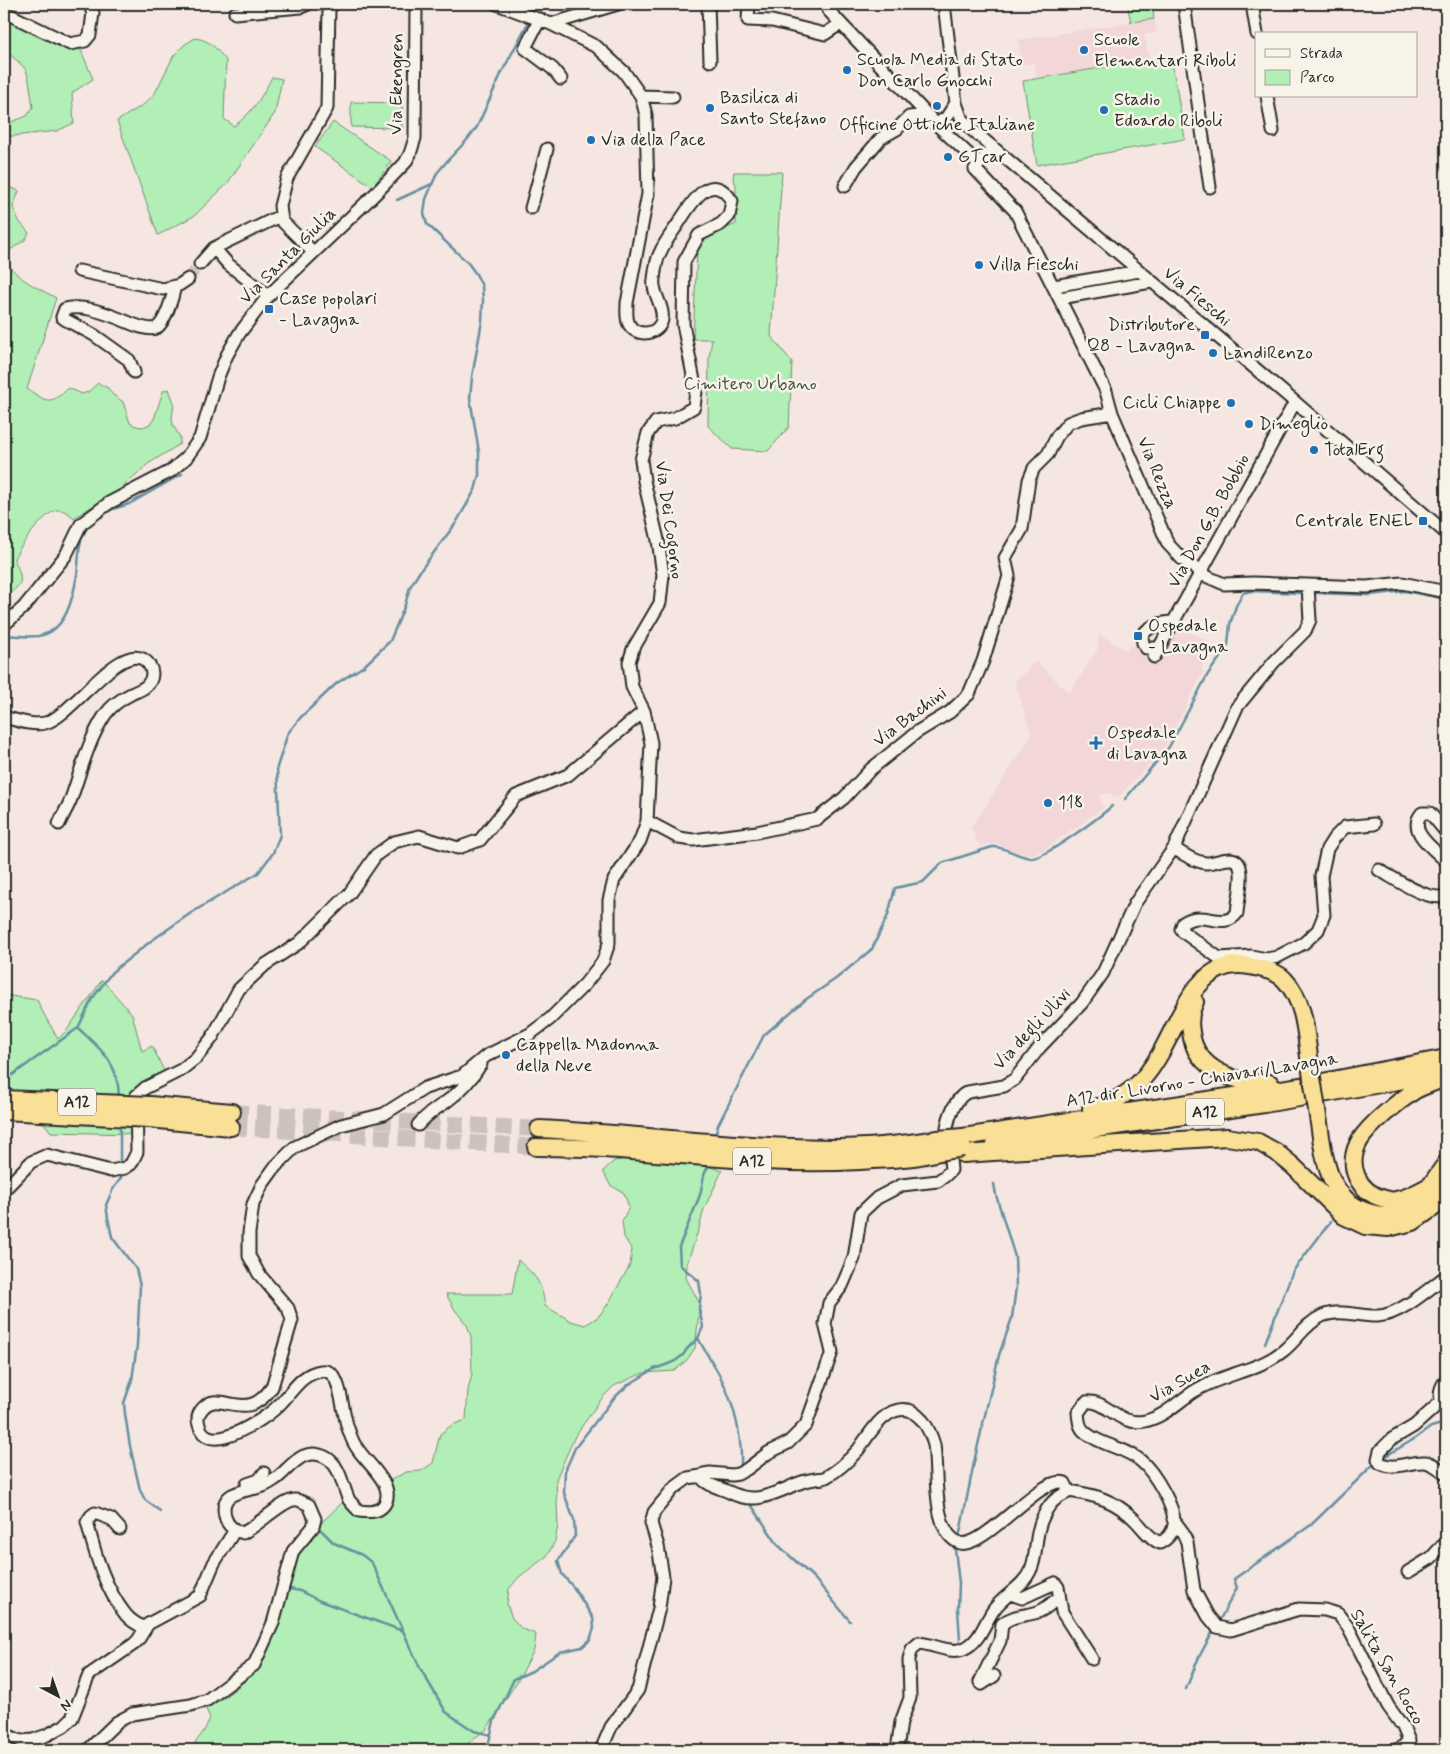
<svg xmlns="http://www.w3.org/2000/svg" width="1450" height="1754" font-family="Mynerve,sans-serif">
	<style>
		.built { fill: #f2d6d8 }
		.green { fill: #b1efb6; stroke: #6e8d70 }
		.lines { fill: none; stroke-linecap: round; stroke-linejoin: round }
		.stream { stroke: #668fa0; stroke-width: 2.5 }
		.minor-tunnel { stroke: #cdc1bd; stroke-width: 11; stroke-dasharray: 11 5.5; stroke-linecap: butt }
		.highway-tunnel { stroke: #cdc1bd; stroke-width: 16; stroke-dasharray: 16 8; stroke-linecap: butt }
		.minor-casing { stroke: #2b2b2b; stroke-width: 15 }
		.highway-casing { stroke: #2b2b2b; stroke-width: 20 }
		.minor { stroke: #f7f3e8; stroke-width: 11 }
		.highway { stroke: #fadf96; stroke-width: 16 }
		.highway-bridge-casing { stroke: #2b2b2b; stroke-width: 20; stroke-linecap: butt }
		.highway-bridge { stroke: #fadf96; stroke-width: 16 }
		.poi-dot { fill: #1f6fb2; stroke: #f7f3e8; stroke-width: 2 }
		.labels { text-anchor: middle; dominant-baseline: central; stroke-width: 5; stroke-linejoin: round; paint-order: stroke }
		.shield { fill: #f7f3e8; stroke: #686764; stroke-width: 1 }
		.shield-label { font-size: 16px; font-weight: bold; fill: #2b2b2b }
		.poi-label { font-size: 18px; fill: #2b2b2b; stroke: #f7f3e8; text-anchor: start }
		.street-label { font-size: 18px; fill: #2b2b2b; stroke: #f7f3e8 }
		.park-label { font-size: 18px; fill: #465247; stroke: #f7f3e8 }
	</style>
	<rect width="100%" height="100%" fill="#f5e6e1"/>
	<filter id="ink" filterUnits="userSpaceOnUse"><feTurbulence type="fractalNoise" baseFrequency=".02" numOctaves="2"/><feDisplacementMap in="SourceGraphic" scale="10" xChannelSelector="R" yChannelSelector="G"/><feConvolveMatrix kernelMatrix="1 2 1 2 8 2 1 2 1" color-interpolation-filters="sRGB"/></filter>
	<g filter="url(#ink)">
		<path class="built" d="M1154,19L1157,33L1144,35L1149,59L1037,78L1034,63L1022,64L1018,40Z
			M1178,626L1203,638L1207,643L1208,654L1201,669L1204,671L1163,750L1118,797L1111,794H1099L1103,808L1042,851L1032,854L1016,852L996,843L980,846L971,828L1031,737V733L1015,682L1036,661L1069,693L1097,651L1099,634L1126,651L1131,644L1158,659Z"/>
		<path class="green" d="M1127,4H1152L1154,19L1131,22Z
			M11,20L68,48L81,50L93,79L72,93L74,123L57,131L4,137V125L27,116L33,107L29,80L26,70L20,63L4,50V27Z
			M195,38C211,40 216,49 226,60L224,119L234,126C252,113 262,97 272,77L282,79L275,113L227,184L194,216L158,235L117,121L143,105L154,95L174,55L184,45Z
			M1171,56L1185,139L1037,165L1023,81Z
			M351,102L402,103V128L351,127Z
			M333,122L391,161L373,187L315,147Z
			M734,172H782L771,336L792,362L789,427L768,451L732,449L708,426L709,359L712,339H693L697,250L708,236L736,224V185L733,178Z
			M4,185L19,191L13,207L19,221L29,233L25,240L4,254C8,276 39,288 56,298L27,389C50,403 48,405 69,388L82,394L88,392L98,383L108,388L112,394L123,402L130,423L136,426L143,427L150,424L154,419L163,391L169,389L174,403L172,418L173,425L180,437V444L148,464L120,489L74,518C69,514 64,509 57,510C44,513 19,547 14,559C26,585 21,582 4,600Z
			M102,980L132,1014L142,1051L152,1046L165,1073L145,1083L133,1134L51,1132L29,1105L4,1099V995L37,1000C43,1014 51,1026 58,1039L67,1030Z
			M628,1159L702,1164L722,1171L704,1209L700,1225L687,1264L686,1278L700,1304L695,1348L686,1361L674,1371L643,1373L614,1386L602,1398L575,1436L556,1479L558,1526L555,1541L547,1556L519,1577L509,1589L507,1604L512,1618L522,1629L536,1634L534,1650L520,1677L486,1730L474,1738L461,1750H197L195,1743L204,1731L210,1718L206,1709L226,1696L253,1675L267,1648L296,1559L323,1521L346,1499L358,1517L368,1519L383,1513L392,1492L391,1480L406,1472L421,1471L433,1463L440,1434L452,1425L466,1420L468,1390L472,1374L471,1337L467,1325L455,1310L446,1294H512L518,1260C537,1278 541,1280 545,1306L571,1321L585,1325L598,1317L608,1304L630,1265L632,1250L624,1237L622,1221L629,1207L624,1193L610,1185L603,1171L614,1161Z"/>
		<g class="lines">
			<path class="stream" d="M532,13L535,4
				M397,200L432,184
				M103,514L113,509L129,504L182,474
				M1316,593L1370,595L1405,591L1446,599
				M4,635C15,636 28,637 38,636C66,632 73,598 77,575C80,556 76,536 93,522
				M1125,799L1169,747L1208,674L1224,652L1228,645L1230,624L1236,606L1243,593L1251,591L1300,593
				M78,1028C102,1051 118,1061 119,1097
				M4,1081L78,1028L92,999L112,972L151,941L191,913L258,873L273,853L280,835L277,767L288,733L301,717L337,683L364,666L390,641L405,605L410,587L420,571L456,523L475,490L479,475V452L470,398L472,377L482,321L483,300L482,286L476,274L468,263L427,224L424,213L426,199L437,173L448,160L467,140L477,127L502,72L529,21
				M120,1122V1164
				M715,1137L718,1125L764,1035L805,1000L837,978L872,949L888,915L895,888L923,882L942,863L992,847C1006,846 1018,858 1032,858C1045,858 1101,816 1112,806
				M121,1172V1178L113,1189L106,1205L108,1218L112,1237L136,1269L140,1286L137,1345L132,1380L124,1403L125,1414L130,1446L140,1490L145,1500L160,1511
				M698,1338C705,1352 714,1364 721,1378C734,1404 742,1436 741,1464
				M1265,1343L1293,1271L1331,1221
				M1384,1457L1416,1438L1431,1427L1446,1423
				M750,1503L778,1545L814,1578L850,1621
				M321,1530L334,1543L362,1555L372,1563L420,1668L446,1712L474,1731L491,1735
				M959,1538L974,1462L999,1355L1012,1318L1016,1287L1015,1257L996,1195L994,1184
				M955,1549L959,1583L958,1609L960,1640
				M290,1589L300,1591L320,1601L403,1631
				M1218,1623L1237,1588L1234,1579L1311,1525L1375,1463
				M1186,1689L1199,1657L1214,1629
				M487,1750L494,1721L514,1679L532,1671L560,1652L582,1647L590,1640L594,1628L593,1618L574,1588L562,1574L558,1561L575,1536L574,1520L564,1493L565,1471L575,1448L614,1398L628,1385L654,1369L674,1362L683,1355L687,1349L698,1338L703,1327L699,1309L701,1294L699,1281L680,1265L679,1247L700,1195L704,1175L709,1164"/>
			<path class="minor-tunnel" d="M188,279L200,264"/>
			<path class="highway-tunnel" d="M232,1112L539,1129
				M231,1127L536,1147"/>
			<g class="minor-casing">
				<path id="minor" d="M708,4L710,61
					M749,4L748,20L772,21L825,34L840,24
					M944,4L956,103L961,117L971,129L1295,402L1446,533
					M1184,4L1210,187
					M1252,4L1257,34
					M828,10L936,124L979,164
					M4,12L70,44L85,41L90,35L93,13L89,4
					M235,13L301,7L308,4
					M540,19L525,48L553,69L561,79
					M551,24L618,4
					M641,96L673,97
					M1267,96L1273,131
					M936,124L946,118L956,103
					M993,147L975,169L1015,211L1106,391L1112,413L1168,544L1182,559L1208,577L1224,584L1253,583L1367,587L1402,583L1446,592
					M845,186L856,167L881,138L897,129L909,117L919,116L932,122
					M531,208L547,149
					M214,248L228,264L268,296
					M313,252L282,221L280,206L287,178L327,108L329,8L334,4
					M200,264L214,248L280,216
					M79,271L163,289L179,285L188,279
					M1054,286L1139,271
					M1060,298L1151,282
					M134,372L129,360L94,335L66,320L62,317L65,309C82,305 99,311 115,317C124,320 146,332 156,328C165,324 173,296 175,286
					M4,625L24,607L66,555L81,524L109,503L171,471L186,458L200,438L218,377L227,355L239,334L268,296L375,194L405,163L410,154L415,138L416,4
					M1159,648H1146L1143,643L1142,636C1148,626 1162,622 1174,622
					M1154,657L1295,402
					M4,717C17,720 31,726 45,723C71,717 117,645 143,659C154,666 155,679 145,687C141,690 135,692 131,694C121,699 111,706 105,715C89,739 81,770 72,796C69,806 63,814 59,824
					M647,821L679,838L693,840L757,832L817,819L844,798L871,769L917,732L950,712L969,694L983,661L1009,576L1005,558L1022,529L1029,480L1034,468L1048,454L1057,436L1068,423L1081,418L1112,413
					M1446,832L1430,813H1422C1406,831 1434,849 1446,861
					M1174,848C1182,854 1196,862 1206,863C1218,864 1239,848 1241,873C1242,885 1238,900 1237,913C1224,931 1203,909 1183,923L1181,929L1183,932L1219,958L1251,956L1267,959L1277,957L1304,943L1318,930L1324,915L1321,876L1327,849L1334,838L1345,827L1374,824
					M1379,870C1394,878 1431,904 1446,895
					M418,1125C426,1115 435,1109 446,1102C460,1092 472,1079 481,1064
					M4,1190L31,1162L47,1155L111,1171L125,1168L131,1164L137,1152L136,1096L145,1088L181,1070L196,1058L212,1038L239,989L265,965L299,943L349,894L376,855L394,842L419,836L458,848L480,840L516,796L568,775L644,711
					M1446,1380C1439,1389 1439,1395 1443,1405H1446
					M1442,1401L1414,1426L1392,1439L1380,1451L1378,1459L1380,1463C1396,1471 1408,1461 1425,1462C1433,1463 1440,1469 1446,1474
					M247,1484L259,1480L264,1473
					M1069,1491L1065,1483C1042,1473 984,1550 960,1543C931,1533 938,1469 934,1445C932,1437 928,1428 923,1421C919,1417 914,1411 908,1410C885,1405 869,1435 858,1450C850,1459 837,1471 826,1477C823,1479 819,1478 815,1479C807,1480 798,1483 790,1487C768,1496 753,1504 729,1492C721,1488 704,1485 701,1476L704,1474L710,1473L732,1475L738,1474L747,1469L768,1453L788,1443L806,1425L832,1352L825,1324L829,1303L842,1286L854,1258L861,1213L877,1198L902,1185L938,1181L945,1176L951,1170L947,1128C949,1115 956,1097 968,1092L1004,1086L1015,1079L1040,1047L1082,1003L1103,973L1135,903L1174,848L1237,707L1274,662L1305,631L1310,620L1308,586
					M1173,1519L1182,1531L1187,1542L1194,1590L1208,1616L1217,1627L1231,1630L1299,1609L1325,1610L1338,1614L1348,1627L1388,1706L1403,1727L1409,1741V1750
					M120,1529L111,1519L95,1513L91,1516L87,1522C95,1554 105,1589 126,1615C131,1621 138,1625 145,1628
					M1408,1572L1431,1558L1441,1547L1446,1544
					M1011,1594L1022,1598L1055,1583L1058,1587L1062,1612L1092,1659
					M994,1676L982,1684L980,1682L1000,1641L1002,1624C1012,1615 1026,1616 1038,1612C1046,1609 1052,1603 1059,1597
					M4,1734L21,1741L33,1740L47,1735L64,1726L72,1718L89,1675L134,1644L138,1640L148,1624L200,1596L214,1563L235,1530
					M88,1750L117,1722L132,1714L191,1705L207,1700L254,1665L273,1623L293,1551L313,1527L315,1519L309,1505C305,1503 298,1499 294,1500C282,1501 256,1527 243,1533C234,1530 227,1526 225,1516C219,1491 243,1492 260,1487C266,1486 271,1482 277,1478C291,1467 303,1446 325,1457C341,1465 342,1486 349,1500C352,1504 356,1508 359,1511C368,1512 378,1513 384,1505C397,1486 367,1464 357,1448C353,1443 351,1437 349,1431C343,1417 342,1388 334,1377C331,1372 326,1370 321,1371C300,1374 292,1393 278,1406C273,1411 266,1416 260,1420C245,1429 207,1453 199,1425C197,1419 198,1413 203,1408C221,1388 246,1426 272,1387L292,1320L288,1308L259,1274L249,1256V1233L253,1204L262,1185L275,1167L295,1147L341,1125L384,1114L425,1088L462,1076L486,1056L530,1034L550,1019L585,984L603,961L609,943V900L614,880L640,841L647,821L651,743L644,711L632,687L629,662L633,649L660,603L663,575L658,540L644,481L641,460L648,433L656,422L675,418L694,407L696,391L683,324L684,262L699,235L721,224L729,216L732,201C710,167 690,206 678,224C672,233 664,243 660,253C656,260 655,271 654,279C651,293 667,309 661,323C654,337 633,336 628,322C626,316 627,309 627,303L648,194L646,115L641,96L624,72L597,47L551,24L497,4
					M601,1750L611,1727L638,1690L659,1608L663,1577L658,1546L651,1523L654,1512L673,1489L688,1478L701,1476
					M897,1750L901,1722L910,1698L909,1659L912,1649L919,1643C933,1644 950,1654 963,1649C981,1642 984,1622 995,1608C1006,1594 1024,1586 1031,1569C1038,1554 1034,1534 1043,1517C1046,1510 1052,1501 1059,1497C1063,1494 1066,1494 1069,1491C1095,1495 1115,1500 1135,1520C1143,1528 1150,1539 1160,1543C1167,1539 1173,1533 1174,1525C1176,1508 1154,1472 1141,1461C1125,1447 1102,1446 1086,1433C1079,1428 1079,1421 1078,1413L1086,1402C1107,1399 1118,1427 1145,1421C1164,1417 1178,1402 1193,1392C1221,1374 1256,1372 1283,1351C1296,1341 1306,1323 1322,1316C1341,1308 1359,1317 1378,1316C1400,1315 1429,1289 1446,1276
					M1395,1750L1401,1748L1409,1741"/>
			</g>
			<g class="highway-casing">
				<path id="highway" d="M1195,1002C1190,1012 1189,1021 1191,1032C1195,1071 1238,1084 1270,1083
					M150,1105L232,1112
					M1091,1109C1143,1096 1157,1061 1179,1017C1185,1007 1190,994 1199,985C1212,970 1229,962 1249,966C1260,968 1276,971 1284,979C1306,1002 1306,1037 1310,1065
					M1317,1110C1324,1152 1324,1204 1376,1214C1392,1217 1405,1215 1418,1204C1424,1200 1427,1191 1431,1185C1435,1178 1441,1171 1446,1163
					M149,1119L231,1127
					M539,1129C639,1134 739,1148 839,1148C872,1148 905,1144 938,1139
					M963,1137L1307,1085L1446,1058
					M995,1144L1264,1104L1415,1078L1446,1070
					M536,1147C559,1147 582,1148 605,1149C690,1155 774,1166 860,1161C886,1159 913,1159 939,1152
					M963,1154L1227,1137L1258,1142L1276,1152L1293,1166L1344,1216L1365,1226L1388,1228L1413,1222L1433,1208L1446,1188
					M1431,1185C1420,1191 1409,1198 1396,1200C1393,1201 1389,1200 1385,1199C1358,1193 1345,1165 1360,1140C1371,1123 1398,1102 1414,1091C1423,1086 1433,1083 1442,1079"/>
			</g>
			<use href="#minor" class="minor"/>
			<use href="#highway" class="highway"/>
			<g class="highway-bridge-casing">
				<path id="highway-bridge" d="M1310,1065L1317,1110
					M4,1099L150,1105
					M4,1111L149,1119
					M938,1139L963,1137
					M939,1152L963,1148"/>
			</g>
			<use href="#highway-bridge" class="highway-bridge"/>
		</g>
	</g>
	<g class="poi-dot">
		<circle cx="1084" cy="50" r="5"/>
		<circle cx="847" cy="70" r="5"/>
		<circle cx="937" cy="106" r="5"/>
		<circle cx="710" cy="108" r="5"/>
		<circle cx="1104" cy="110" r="5"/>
		<circle cx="591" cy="140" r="5"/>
		<circle cx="948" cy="157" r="5"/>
		<circle cx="979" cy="265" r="5"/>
		<rect x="264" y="304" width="10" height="10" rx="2.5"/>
		<rect x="1200" y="330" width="10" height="10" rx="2.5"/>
		<circle cx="1213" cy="353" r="5"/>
		<circle cx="1231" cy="403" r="5"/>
		<circle cx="1249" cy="424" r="5"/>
		<circle cx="1314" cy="450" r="5"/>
		<rect x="1418" y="516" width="10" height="10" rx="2.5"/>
		<rect x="1133" y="631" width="10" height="10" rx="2.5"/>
		<path d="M1093.5 735.5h5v5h5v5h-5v5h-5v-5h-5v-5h5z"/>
		<circle cx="1048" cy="803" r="5"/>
		<circle cx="506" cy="1055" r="5"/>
	</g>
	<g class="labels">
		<g class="shield">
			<rect x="58" y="1088.5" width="38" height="27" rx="4"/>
			<rect x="1186" y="1098.5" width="38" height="27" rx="4"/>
			<rect x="733" y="1147.5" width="38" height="27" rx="4"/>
		</g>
		<g class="shield-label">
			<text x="77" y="1102">A12</text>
			<text x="1205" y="1112">A12</text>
			<text x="752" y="1161">A12</text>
		</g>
		<g class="poi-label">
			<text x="1094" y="40">Scuole<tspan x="1094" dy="21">Elementari Riboli</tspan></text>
			<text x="857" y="60">Scuola Media di Stato<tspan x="857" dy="21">Don Carlo Gnocchi</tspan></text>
			<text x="720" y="98">Basilica di<tspan x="720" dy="21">Santo Stefano</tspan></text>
			<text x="1114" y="100">Stadio<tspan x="1114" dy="21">Edoardo Riboli</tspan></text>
			<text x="937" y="125" text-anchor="middle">Officine Ottiche Italiane</text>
			<text x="601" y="140">Via della Pace</text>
			<text x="958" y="157">GTcar</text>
			<text x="989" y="265">Villa Fieschi</text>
			<text x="279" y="299">Case popolari<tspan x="279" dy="21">- Lavagna</tspan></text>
			<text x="1195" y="325" text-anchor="end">Distributore<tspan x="1195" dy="21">Q8 - Lavagna</tspan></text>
			<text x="1223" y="353">LandiRenzo</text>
			<text x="1221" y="403" text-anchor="end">Cicli Chiappe</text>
			<text x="1259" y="424">Dimeglio</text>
			<text x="1324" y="450">TotalErg</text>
			<text x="1413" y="521" text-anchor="end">Centrale ENEL</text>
			<text x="1148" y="626">Ospedale<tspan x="1148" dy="21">- Lavagna</tspan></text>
			<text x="1107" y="733">Ospedale<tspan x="1107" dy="21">di Lavagna</tspan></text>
			<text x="1058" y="803">118</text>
			<text x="516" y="1045">Cappella Madonna<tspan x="516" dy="21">della Neve</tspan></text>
		</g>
		<g class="street-label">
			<text transform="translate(397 84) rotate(-89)">Via Ekengren</text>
			<text transform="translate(288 256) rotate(-45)">Via Santa Giulia</text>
			<text transform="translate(1197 297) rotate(40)">Via Fieschi</text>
			<text transform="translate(1157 473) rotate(67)">Via Rezza</text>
			<text transform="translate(669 520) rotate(82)">Via Dei Cogorno</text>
			<text transform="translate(1209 521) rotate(-61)">Via Don G.B. Bobbio</text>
			<text transform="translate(910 717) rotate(-37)">Via Bachini</text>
			<text transform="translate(1032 1029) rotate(-47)">Via degli Ulivi</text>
			<text transform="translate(1202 1080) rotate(-9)">A12 dir. Livorno - Chiavari/Lavagna</text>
			<text transform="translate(1180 1382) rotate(-30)">Via Suea</text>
			<text transform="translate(1387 1667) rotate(60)">Salita San Rocco</text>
		</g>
		<g class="park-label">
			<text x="750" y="384">Cimitero Urbano</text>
		</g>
	</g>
	<rect width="1450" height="1754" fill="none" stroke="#f7f3e8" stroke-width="20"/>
	<rect x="10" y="10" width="1430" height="1734" fill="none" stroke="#2b2b2b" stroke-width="2" filter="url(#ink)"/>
	<rect x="1255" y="32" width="162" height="65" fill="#f7f3e8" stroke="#a5a39c"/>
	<rect x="1265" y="49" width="25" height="8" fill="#f7f3e8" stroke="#a5a39c"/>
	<text x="1300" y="58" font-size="15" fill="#2b2b2b">Strada</text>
	<rect x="1265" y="70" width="25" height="15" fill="#b1efb6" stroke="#a5a39c"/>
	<text x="1300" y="82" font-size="15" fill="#2b2b2b">Parco</text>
	<g transform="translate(58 1696) rotate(139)" stroke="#f7f3e8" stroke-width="4" paint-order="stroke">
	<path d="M0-4L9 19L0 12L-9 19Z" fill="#2b2b2b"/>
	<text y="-8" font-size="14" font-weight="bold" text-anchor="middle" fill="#2b2b2b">N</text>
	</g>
</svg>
